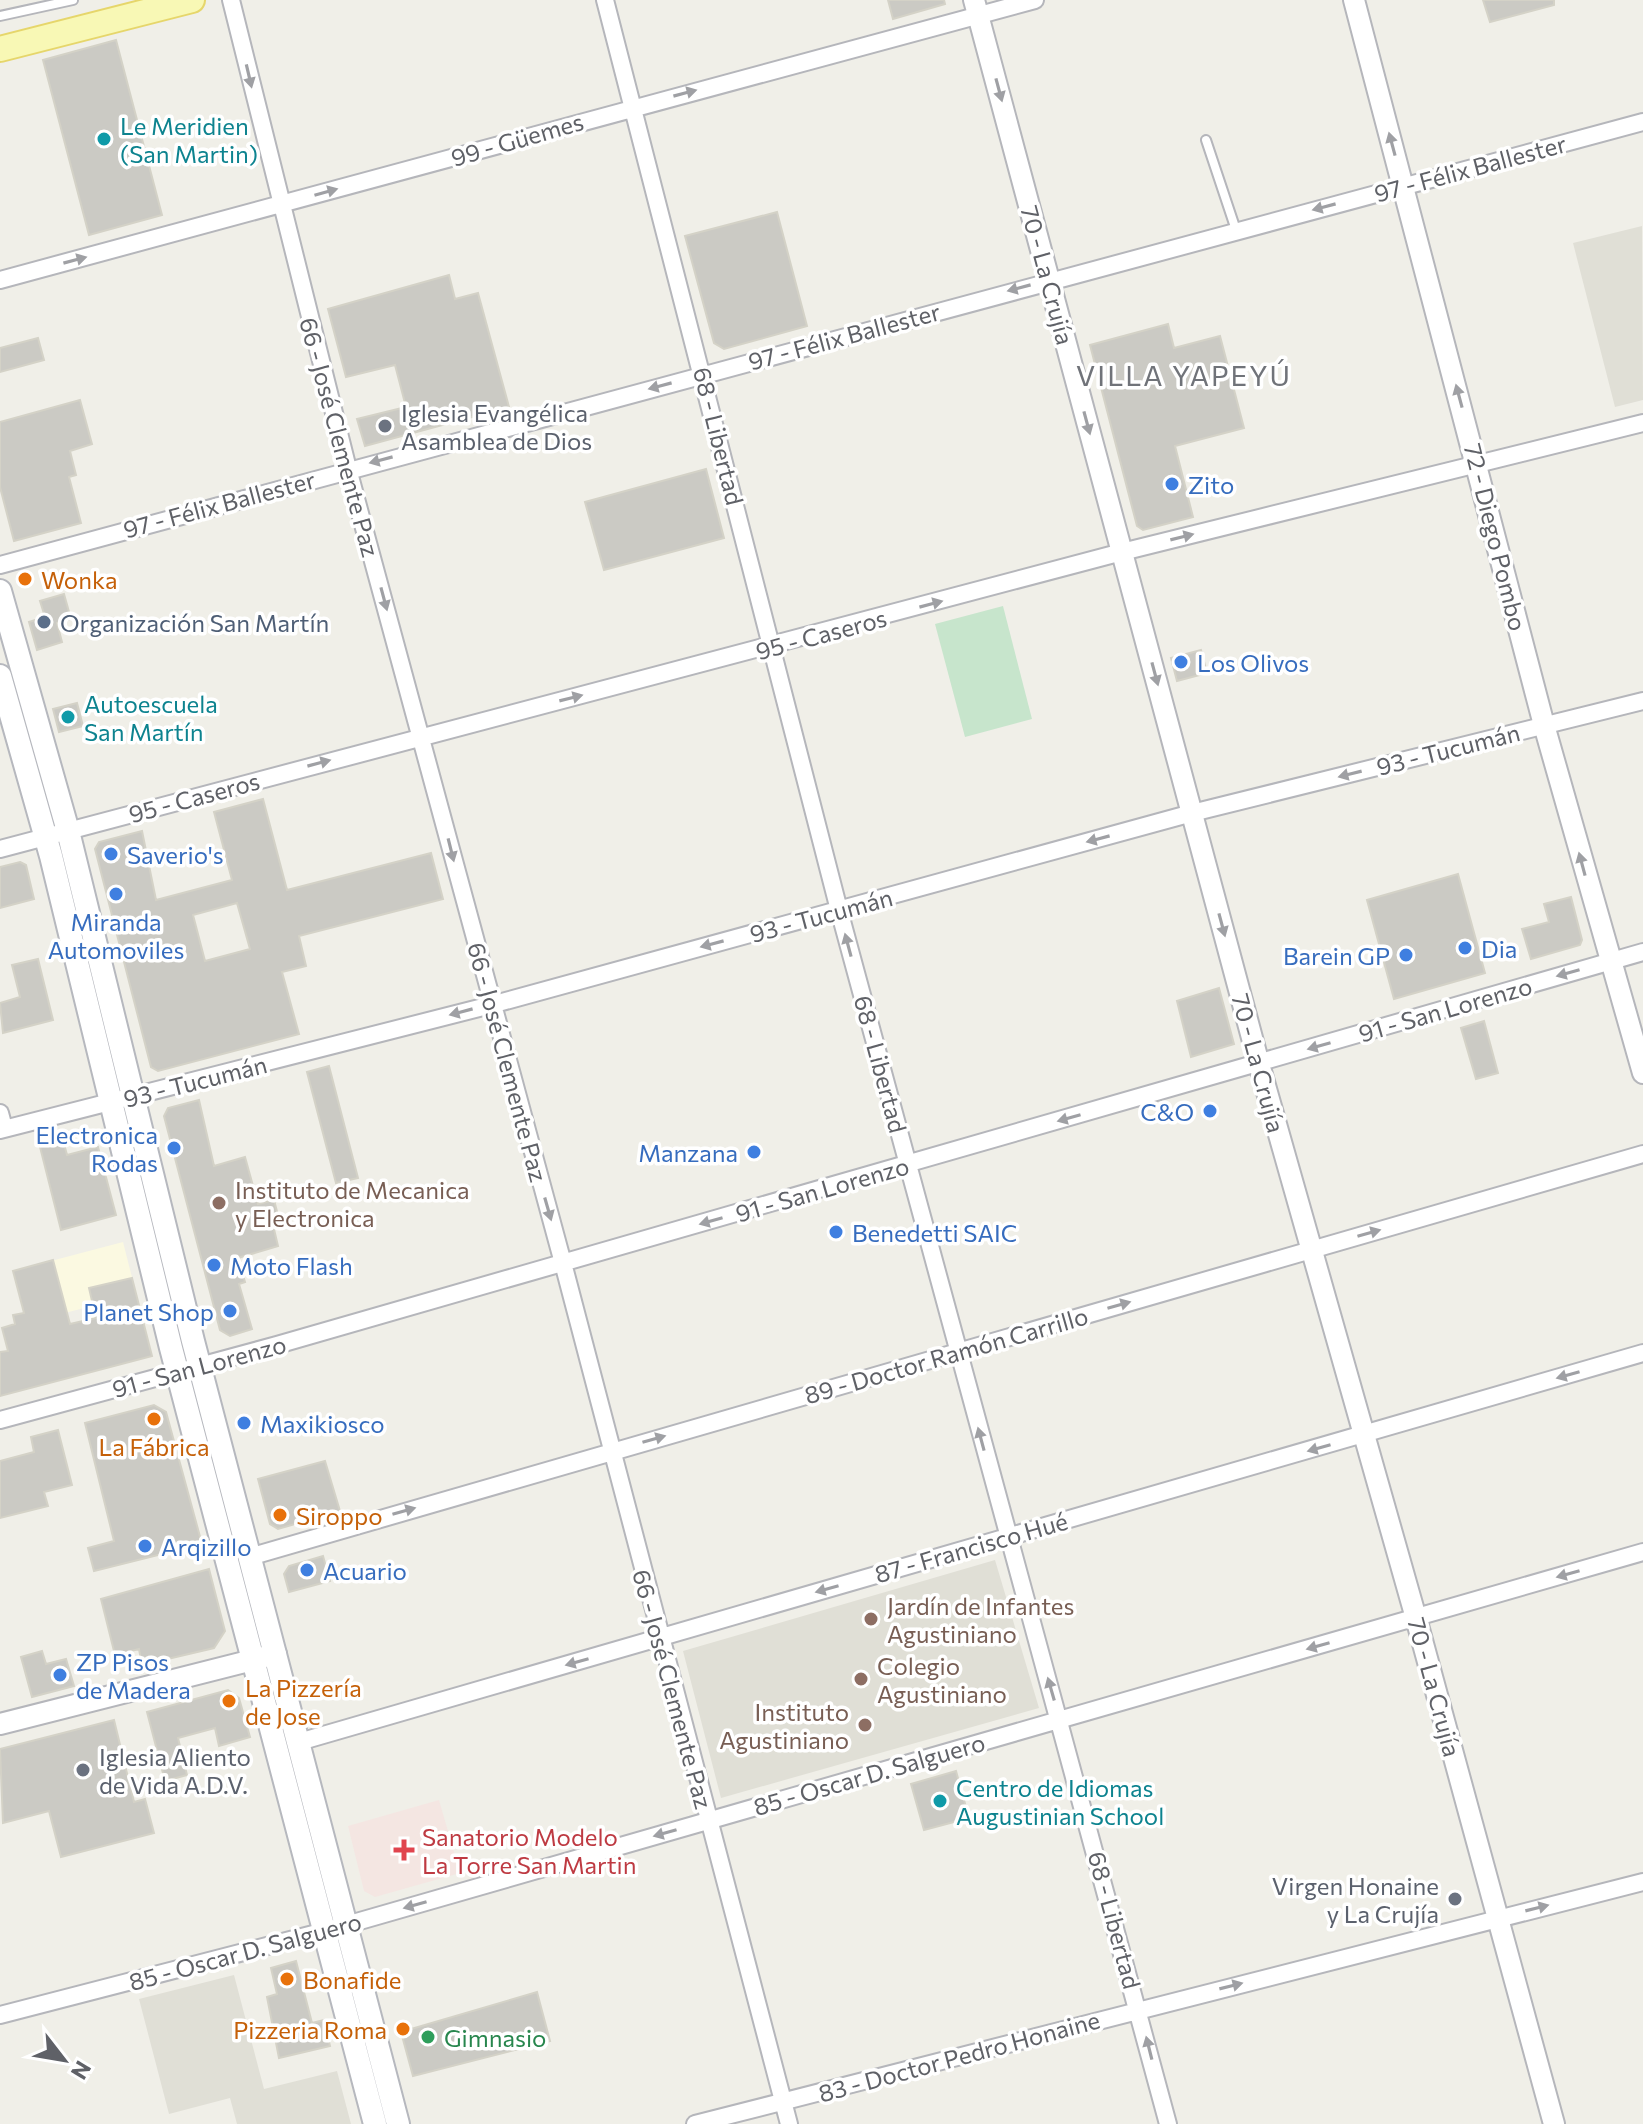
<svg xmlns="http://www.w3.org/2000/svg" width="1643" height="2124" font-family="Commissioner,sans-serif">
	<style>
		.commercial { fill: #fbf9e1 }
		.education { fill: #e0dfd6 }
		.medical { fill: #f4e6e2 }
		.grass { fill: #c7e5cc }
		.building { fill: #cbcac4; stroke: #d4d2c7; stroke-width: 2; fill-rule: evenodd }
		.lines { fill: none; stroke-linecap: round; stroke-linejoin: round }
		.service-casing { stroke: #b5b6bb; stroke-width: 12 }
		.minor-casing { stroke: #b5b6bb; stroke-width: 20 }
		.tertiary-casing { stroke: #b5b6bb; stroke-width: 24 }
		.secondary-casing { stroke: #b6b8be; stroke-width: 26 }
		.primary-casing { stroke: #e6d66b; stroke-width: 28 }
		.service { stroke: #fff; stroke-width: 8 }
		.minor { stroke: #fff; stroke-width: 16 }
		.tertiary { stroke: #fff; stroke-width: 20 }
		.secondary { stroke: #fff; stroke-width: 22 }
		.primary { stroke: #f8f8b5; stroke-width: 24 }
		.oneway { fill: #9fa0a4 }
		.culture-dot { fill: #0f9aa8; stroke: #fff; stroke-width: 3 }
		.worship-dot { fill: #6b7280; stroke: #fff; stroke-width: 3 }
		.shop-dot { fill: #3f7fe0; stroke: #fff; stroke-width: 3 }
		.food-dot { fill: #e8710a; stroke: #fff; stroke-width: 3 }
		.service-dot { fill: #5c6f8a; stroke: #fff; stroke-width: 3 }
		.education-dot { fill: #8d6e63; stroke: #fff; stroke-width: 3 }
		.health-dot { fill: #e0444e; stroke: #fff; stroke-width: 3 }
		.leisure-dot { fill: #2e9e5b; stroke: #fff; stroke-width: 3 }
		.labels { text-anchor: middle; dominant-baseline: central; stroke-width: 7; stroke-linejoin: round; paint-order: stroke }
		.culture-label { font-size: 24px; fill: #0d838f; stroke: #fff; text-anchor: start }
		.street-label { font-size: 24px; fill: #5f6167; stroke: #fff }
		.worship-label { font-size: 24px; fill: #5b616d; stroke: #fff; text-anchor: start }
		.shop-label { font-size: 24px; fill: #366cbe; stroke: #fff; text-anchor: start }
		.food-label { font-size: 24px; fill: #c56008; stroke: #fff; text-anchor: start }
		.service-label { font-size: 24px; fill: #4e5e75; stroke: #fff; text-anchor: start }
		.education-label { font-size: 24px; fill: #785e54; stroke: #fff; text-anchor: start }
		.health-label { font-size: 24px; fill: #be3a42; stroke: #fff; text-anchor: start }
		.leisure-label { font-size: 24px; fill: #27864d; stroke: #fff; text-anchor: start }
		.quarter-label { font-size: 28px; letter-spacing: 2px; fill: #707379; stroke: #fff }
	</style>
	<rect width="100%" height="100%" fill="#f0efe8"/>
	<path class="commercial" d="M123,1242L152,1356L104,1369L88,1307L26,1323L13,1271Z"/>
	<path class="education" d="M1642,226L1643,400L1615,407L1573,243Z
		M995,1560L1039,1708L721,1798L683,1651Z
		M234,1975L264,2089L337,2071L351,2124H237L230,2098L169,2114L139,1999Z"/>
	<path class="medical" d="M439,1800L460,1873L375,1897L364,1891L348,1826Z"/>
	<path class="grass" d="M1003,606L1032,719L965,737L935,624Z"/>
	<path class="building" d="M888,0H944L945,4L893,19Z
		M1483,0H1554V5L1490,22Z
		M116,40L162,215L89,235L43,60Z
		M777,212L807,326L724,349L714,343L685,236Z
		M449,275L455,299L478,293L509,407L365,446L357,419L406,407L395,365L346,377L328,309Z
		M1168,324L1174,348L1220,336L1244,428L1175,446L1193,517L1143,530L1137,526L1090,345Z
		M38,338L44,360L0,372V348Z
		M80,400L92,444L70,451L76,475L69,477L81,523L14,541L0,487V422Z
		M706,469L724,538L604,570L585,502Z
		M64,594L71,619L57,623L62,642L37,650L29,622L45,617L40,601Z
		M1201,650L1207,673L1177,681L1171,658Z
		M77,703L83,726L59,732L53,709Z
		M263,799L287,890L431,853L443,899L299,936L306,966L282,972L299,1034L158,1071L151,1067L95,849L99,842L142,831L156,900L232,880L214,812ZM237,903L250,949L205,961L193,915Z
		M20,862L26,865L34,899L0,908V867Z
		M1458,874L1485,973L1394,999L1367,900Z
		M1571,897L1582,940L1580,945L1531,959L1522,929L1549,922L1544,904Z
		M38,959L53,1020L3,1033L0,1003L20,997L12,965Z
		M1219,988L1234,1044L1191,1057L1177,1001Z
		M1484,1021L1498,1073L1476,1079L1461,1028Z
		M329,1066L358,1178L336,1183L307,1072Z
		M199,1100L214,1166L245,1157L258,1204L274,1200L280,1223L273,1225L278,1246L238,1258L245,1282L239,1284L252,1329L230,1336L220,1330L164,1116L168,1108Z
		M62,1136L67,1155L98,1147L116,1215L61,1230L39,1143Z
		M53,1260L70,1324L96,1318L89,1288L132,1278L152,1356L0,1396V1352L8,1351L2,1328L15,1324L13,1315L24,1313L13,1271Z
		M154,1405L166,1412L202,1544L94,1571L88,1548L114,1541L85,1423Z
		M58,1430L72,1485L44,1492L48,1506L0,1518V1461L34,1452L31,1437Z
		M325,1461L340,1511L278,1529L270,1524L258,1479Z
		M323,1556L330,1581L289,1592L284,1574L289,1566Z
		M209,1569L225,1631L214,1648L142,1665L139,1649L115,1655L101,1599Z
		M42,1651L46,1664L66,1659L74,1686L32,1697L21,1657Z
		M228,1690L239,1698L250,1737L219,1746L215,1728L178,1738L187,1775L165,1781L147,1712Z
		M114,1720L134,1802L145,1799L154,1833L61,1857L49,1811L3,1823L0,1749Z
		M956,1771L969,1818L924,1830L911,1784Z
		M296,1961L312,2023L324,2020L330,2046L279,2058L267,1997L277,1994L271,1968Z
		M537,1992L550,2041L413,2076L401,2032Z"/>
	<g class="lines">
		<g class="service-casing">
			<path id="service" d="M0,16L73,0
				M1206,140L1236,230"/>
		</g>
		<g class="minor-casing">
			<path id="minor" d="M231,0L348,469L563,1263L789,2124
				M605,0L839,910L1168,2124
				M0,280L1035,0
				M0,565L1643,122
				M0,849L1122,552L1643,423
				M0,1113L4,1128
				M0,1130L491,1005L1192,813L1643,701
				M0,1420L277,1345L1643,952
				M249,1557L1643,1154
				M299,1742L1643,1353
				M0,2015L325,1931L1643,1552
				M695,2124L1643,1882"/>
		</g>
		<g class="tertiary-casing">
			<path id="tertiary" d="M974,0L1259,1064L1416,1618L1554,2124
				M1354,0L1544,725L1643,1073
				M0,1724L276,1654"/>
		</g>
		<g class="secondary-casing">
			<path id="secondary" d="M0,591L68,831L193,1341L398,2124
				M0,676L51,856L171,1348L375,2124"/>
		</g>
		<g class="primary-casing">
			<path id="primary" d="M0,49L192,0"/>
		</g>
		<use href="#service" class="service"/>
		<use href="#minor" class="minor"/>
		<use href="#tertiary" class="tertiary"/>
		<use href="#secondary" class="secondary"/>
		<use href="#primary" class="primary"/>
	</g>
	<defs><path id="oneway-solid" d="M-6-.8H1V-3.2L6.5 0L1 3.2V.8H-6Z" transform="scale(2)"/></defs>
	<g class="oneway">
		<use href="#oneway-solid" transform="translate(249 76) rotate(77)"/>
		<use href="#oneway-solid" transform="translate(999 90) rotate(75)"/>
		<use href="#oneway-solid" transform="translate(685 93) rotate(-15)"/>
		<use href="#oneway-solid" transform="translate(1392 144) rotate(-105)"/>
		<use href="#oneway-solid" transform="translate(326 192) rotate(-16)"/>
		<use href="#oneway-solid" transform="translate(1324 207) rotate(165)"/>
		<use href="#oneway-solid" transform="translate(75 260) rotate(-15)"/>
		<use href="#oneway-solid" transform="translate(1019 288) rotate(165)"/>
		<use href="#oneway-solid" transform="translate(660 386) rotate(165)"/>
		<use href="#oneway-solid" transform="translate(1459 396) rotate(-105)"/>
		<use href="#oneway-solid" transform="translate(1087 423) rotate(75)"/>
		<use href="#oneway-solid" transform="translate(381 460) rotate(165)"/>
		<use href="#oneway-solid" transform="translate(1182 537) rotate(-14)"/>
		<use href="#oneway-solid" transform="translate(384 599) rotate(75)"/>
		<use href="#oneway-solid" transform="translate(931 604) rotate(-15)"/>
		<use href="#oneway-solid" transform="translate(1155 674) rotate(75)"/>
		<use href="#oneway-solid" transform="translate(571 698) rotate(-14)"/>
		<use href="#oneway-solid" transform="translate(319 763) rotate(-15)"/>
		<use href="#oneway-solid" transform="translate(1350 774) rotate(166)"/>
		<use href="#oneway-solid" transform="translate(1098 839) rotate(165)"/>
		<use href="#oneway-solid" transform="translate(451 850) rotate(76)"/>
		<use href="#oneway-solid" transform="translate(1582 864) rotate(-105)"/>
		<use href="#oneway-solid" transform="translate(1222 925) rotate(75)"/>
		<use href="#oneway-solid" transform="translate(712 944) rotate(165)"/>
		<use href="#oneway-solid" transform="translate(848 945) rotate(-105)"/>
		<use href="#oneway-solid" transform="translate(1568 973) rotate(164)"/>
		<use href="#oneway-solid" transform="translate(461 1012) rotate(165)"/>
		<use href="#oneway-solid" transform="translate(1319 1046) rotate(164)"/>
		<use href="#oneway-solid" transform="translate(1069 1118) rotate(164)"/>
		<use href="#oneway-solid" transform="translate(548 1209) rotate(74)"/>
		<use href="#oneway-solid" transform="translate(711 1221) rotate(164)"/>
		<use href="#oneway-solid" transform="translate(1369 1233) rotate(-16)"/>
		<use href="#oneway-solid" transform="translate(1119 1305) rotate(-16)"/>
		<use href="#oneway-solid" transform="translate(1568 1375) rotate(164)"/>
		<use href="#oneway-solid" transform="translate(654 1439) rotate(-16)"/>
		<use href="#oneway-solid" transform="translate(981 1439) rotate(-105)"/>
		<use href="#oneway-solid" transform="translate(1319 1448) rotate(164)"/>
		<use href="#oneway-solid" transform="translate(404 1511) rotate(-16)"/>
		<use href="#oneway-solid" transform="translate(1568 1574) rotate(164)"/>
		<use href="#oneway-solid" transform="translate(827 1589) rotate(164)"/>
		<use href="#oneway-solid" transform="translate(1318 1646) rotate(164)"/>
		<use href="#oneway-solid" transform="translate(577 1662) rotate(164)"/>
		<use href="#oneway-solid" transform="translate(1051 1689) rotate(-106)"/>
		<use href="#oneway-solid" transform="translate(665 1833) rotate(164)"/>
		<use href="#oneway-solid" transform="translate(415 1905) rotate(164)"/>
		<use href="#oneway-solid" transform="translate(1537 1908) rotate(-14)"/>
		<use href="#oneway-solid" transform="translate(1231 1986) rotate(-14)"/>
		<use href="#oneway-solid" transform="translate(1149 2048) rotate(-104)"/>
	</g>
	<g class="culture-dot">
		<circle cx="104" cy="139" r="8"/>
		<circle cx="68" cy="717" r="8"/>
		<circle cx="940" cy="1801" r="8"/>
	</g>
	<g class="worship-dot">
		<circle cx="385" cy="426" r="8"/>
		<circle cx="83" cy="1770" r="8"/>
		<circle cx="1455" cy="1899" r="8"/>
	</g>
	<g class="shop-dot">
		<circle cx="1172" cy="484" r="8"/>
		<circle cx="1181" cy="662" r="8"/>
		<circle cx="111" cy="854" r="8"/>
		<circle cx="116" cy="894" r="8"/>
		<circle cx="1465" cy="948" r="8"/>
		<circle cx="1406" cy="955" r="8"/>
		<circle cx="1210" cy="1111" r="8"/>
		<circle cx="174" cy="1148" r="8"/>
		<circle cx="754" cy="1152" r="8"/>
		<circle cx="836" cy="1232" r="8"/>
		<circle cx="214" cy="1265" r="8"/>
		<circle cx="230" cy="1311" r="8"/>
		<circle cx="244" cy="1423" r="8"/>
		<circle cx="145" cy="1546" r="8"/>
		<circle cx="307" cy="1570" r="8"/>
		<circle cx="60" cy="1675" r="8"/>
	</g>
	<g class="food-dot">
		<circle cx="25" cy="579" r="8"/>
		<circle cx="154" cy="1419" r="8"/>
		<circle cx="280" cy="1515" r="8"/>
		<circle cx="229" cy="1701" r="8"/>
		<circle cx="287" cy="1979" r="8"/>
		<circle cx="403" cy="2029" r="8"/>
	</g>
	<circle class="service-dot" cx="44" cy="622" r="8"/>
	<g class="education-dot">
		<circle cx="219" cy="1203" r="8"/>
		<circle cx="871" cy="1619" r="8"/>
		<circle cx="861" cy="1679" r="8"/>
		<circle cx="865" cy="1725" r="8"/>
	</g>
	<path class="health-dot" d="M400 1838h8v8h8v8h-8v8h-8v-8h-8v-8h8z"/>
	<circle class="leisure-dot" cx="428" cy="2037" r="8"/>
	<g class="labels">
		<g class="culture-label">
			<text x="120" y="125">Le Meridien<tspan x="120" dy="28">(San Martin)</tspan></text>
			<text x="84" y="703">Autoescuela<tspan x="84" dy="28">San Martín</tspan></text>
			<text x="956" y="1787">Centro de Idiomas<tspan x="956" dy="28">Augustinian School</tspan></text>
		</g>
		<g class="street-label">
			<text transform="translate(517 139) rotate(-16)">99 - Güemes</text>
			<text transform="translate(1470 168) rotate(-15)">97 - Félix Ballester</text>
			<text transform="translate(1048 275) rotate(75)">70 - La Crujía</text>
			<text transform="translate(844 336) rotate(-15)">97 - Félix Ballester</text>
			<text transform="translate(719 436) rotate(76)">68 - Libertad</text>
			<text transform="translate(340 437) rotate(75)">66 - José Clemente Paz</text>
			<text transform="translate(219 504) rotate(-15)">97 - Félix Ballester</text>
			<text transform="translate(1496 537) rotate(76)">72 - Diego Pombo</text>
			<text transform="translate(821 634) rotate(-15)">95 - Caseros</text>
			<text transform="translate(1448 749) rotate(-14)">93 - Tucumán</text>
			<text transform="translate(194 797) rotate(-15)">95 - Caseros</text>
			<text transform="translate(821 915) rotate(-15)">93 - Tucumán</text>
			<text transform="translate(1445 1009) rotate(-16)">91 - San Lorenzo</text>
			<text transform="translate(508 1062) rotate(75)">66 - José Clemente Paz</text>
			<text transform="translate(1259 1063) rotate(75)">70 - La Crujía</text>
			<text transform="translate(881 1064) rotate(75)">68 - Libertad</text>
			<text transform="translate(195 1081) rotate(-14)">93 - Tucumán</text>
			<text transform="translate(822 1189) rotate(-16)">91 - San Lorenzo</text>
			<text transform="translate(946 1355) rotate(-16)">89 - Doctor Ramón Carrillo</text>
			<text transform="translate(199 1366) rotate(-15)">91 - San Lorenzo</text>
			<text transform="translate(971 1547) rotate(-16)">87 - Francisco Hué</text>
			<text transform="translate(1435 1687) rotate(75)">70 - La Crujía</text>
			<text transform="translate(673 1689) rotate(75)">66 - José Clemente Paz</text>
			<text transform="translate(869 1774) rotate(-16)">85 - Oscar D. Salguero</text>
			<text transform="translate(1115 1920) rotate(75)">68 - Libertad</text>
			<text transform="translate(245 1951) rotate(-15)">85 - Oscar D. Salguero</text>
			<text transform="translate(959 2056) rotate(-15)">83 - Doctor Pedro Honaine</text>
		</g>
		<g class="worship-label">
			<text x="401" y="412">Iglesia Evangélica<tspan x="401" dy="28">Asamblea de Dios</tspan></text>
			<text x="99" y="1756">Iglesia Aliento<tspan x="99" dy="28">de Vida A.D.V.</tspan></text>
			<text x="1439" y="1885" text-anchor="end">Virgen Honaine<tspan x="1439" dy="28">y La Crujía</tspan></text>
		</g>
		<g class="shop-label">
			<text x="1188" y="484">Zito</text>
			<text x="1197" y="662">Los Olivos</text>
			<text x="127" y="854">Saverio's</text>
			<text x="116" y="921" text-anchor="middle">Miranda<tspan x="116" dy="28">Automoviles</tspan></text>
			<text x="1481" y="948">Dia</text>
			<text x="1390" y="955" text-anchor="end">Barein GP</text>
			<text x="1194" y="1111" text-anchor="end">C&amp;O</text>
			<text x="158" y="1134" text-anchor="end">Electronica<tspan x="158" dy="28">Rodas</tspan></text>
			<text x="738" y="1152" text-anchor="end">Manzana</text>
			<text x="852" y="1232">Benedetti SAIC</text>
			<text x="230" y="1265">Moto Flash</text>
			<text x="214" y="1311" text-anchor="end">Planet Shop</text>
			<text x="260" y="1423">Maxikiosco</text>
			<text x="161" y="1546">Arqizillo</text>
			<text x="323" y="1570">Acuario</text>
			<text x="76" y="1661">ZP Pisos<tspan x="76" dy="28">de Madera</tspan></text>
		</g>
		<g class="food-label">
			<text x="41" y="579">Wonka</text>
			<text x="154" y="1446" text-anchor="middle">La Fábrica</text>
			<text x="296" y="1515">Siroppo</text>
			<text x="245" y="1687">La Pizzería<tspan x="245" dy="28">de Jose</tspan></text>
			<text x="303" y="1979">Bonafide</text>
			<text x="387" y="2029" text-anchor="end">Pizzeria Roma</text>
		</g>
		<g class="service-label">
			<text x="60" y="622">Organización San Martín</text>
		</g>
		<g class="education-label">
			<text x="235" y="1189">Instituto de Mecanica<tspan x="235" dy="28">y Electronica</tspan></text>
			<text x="887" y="1605">Jardín de Infantes<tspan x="887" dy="28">Agustiniano</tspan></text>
			<text x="877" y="1665">Colegio<tspan x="877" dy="28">Agustiniano</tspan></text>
			<text x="849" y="1711" text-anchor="end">Instituto<tspan x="849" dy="28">Agustiniano</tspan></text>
		</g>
		<g class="health-label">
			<text x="422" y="1836">Sanatorio Modelo<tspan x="422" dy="28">La Torre San Martin</tspan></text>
		</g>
		<g class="leisure-label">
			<text x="444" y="2037">Gimnasio</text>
		</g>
		<g class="quarter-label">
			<text x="1184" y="375">VILLA YAPEYÚ</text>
		</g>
	</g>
	<g transform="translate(64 2060) rotate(121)" stroke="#ffffff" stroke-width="6" paint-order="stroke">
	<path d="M0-6L14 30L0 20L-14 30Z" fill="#5f6167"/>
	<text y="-12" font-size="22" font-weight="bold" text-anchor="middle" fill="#5f6167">N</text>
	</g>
</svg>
